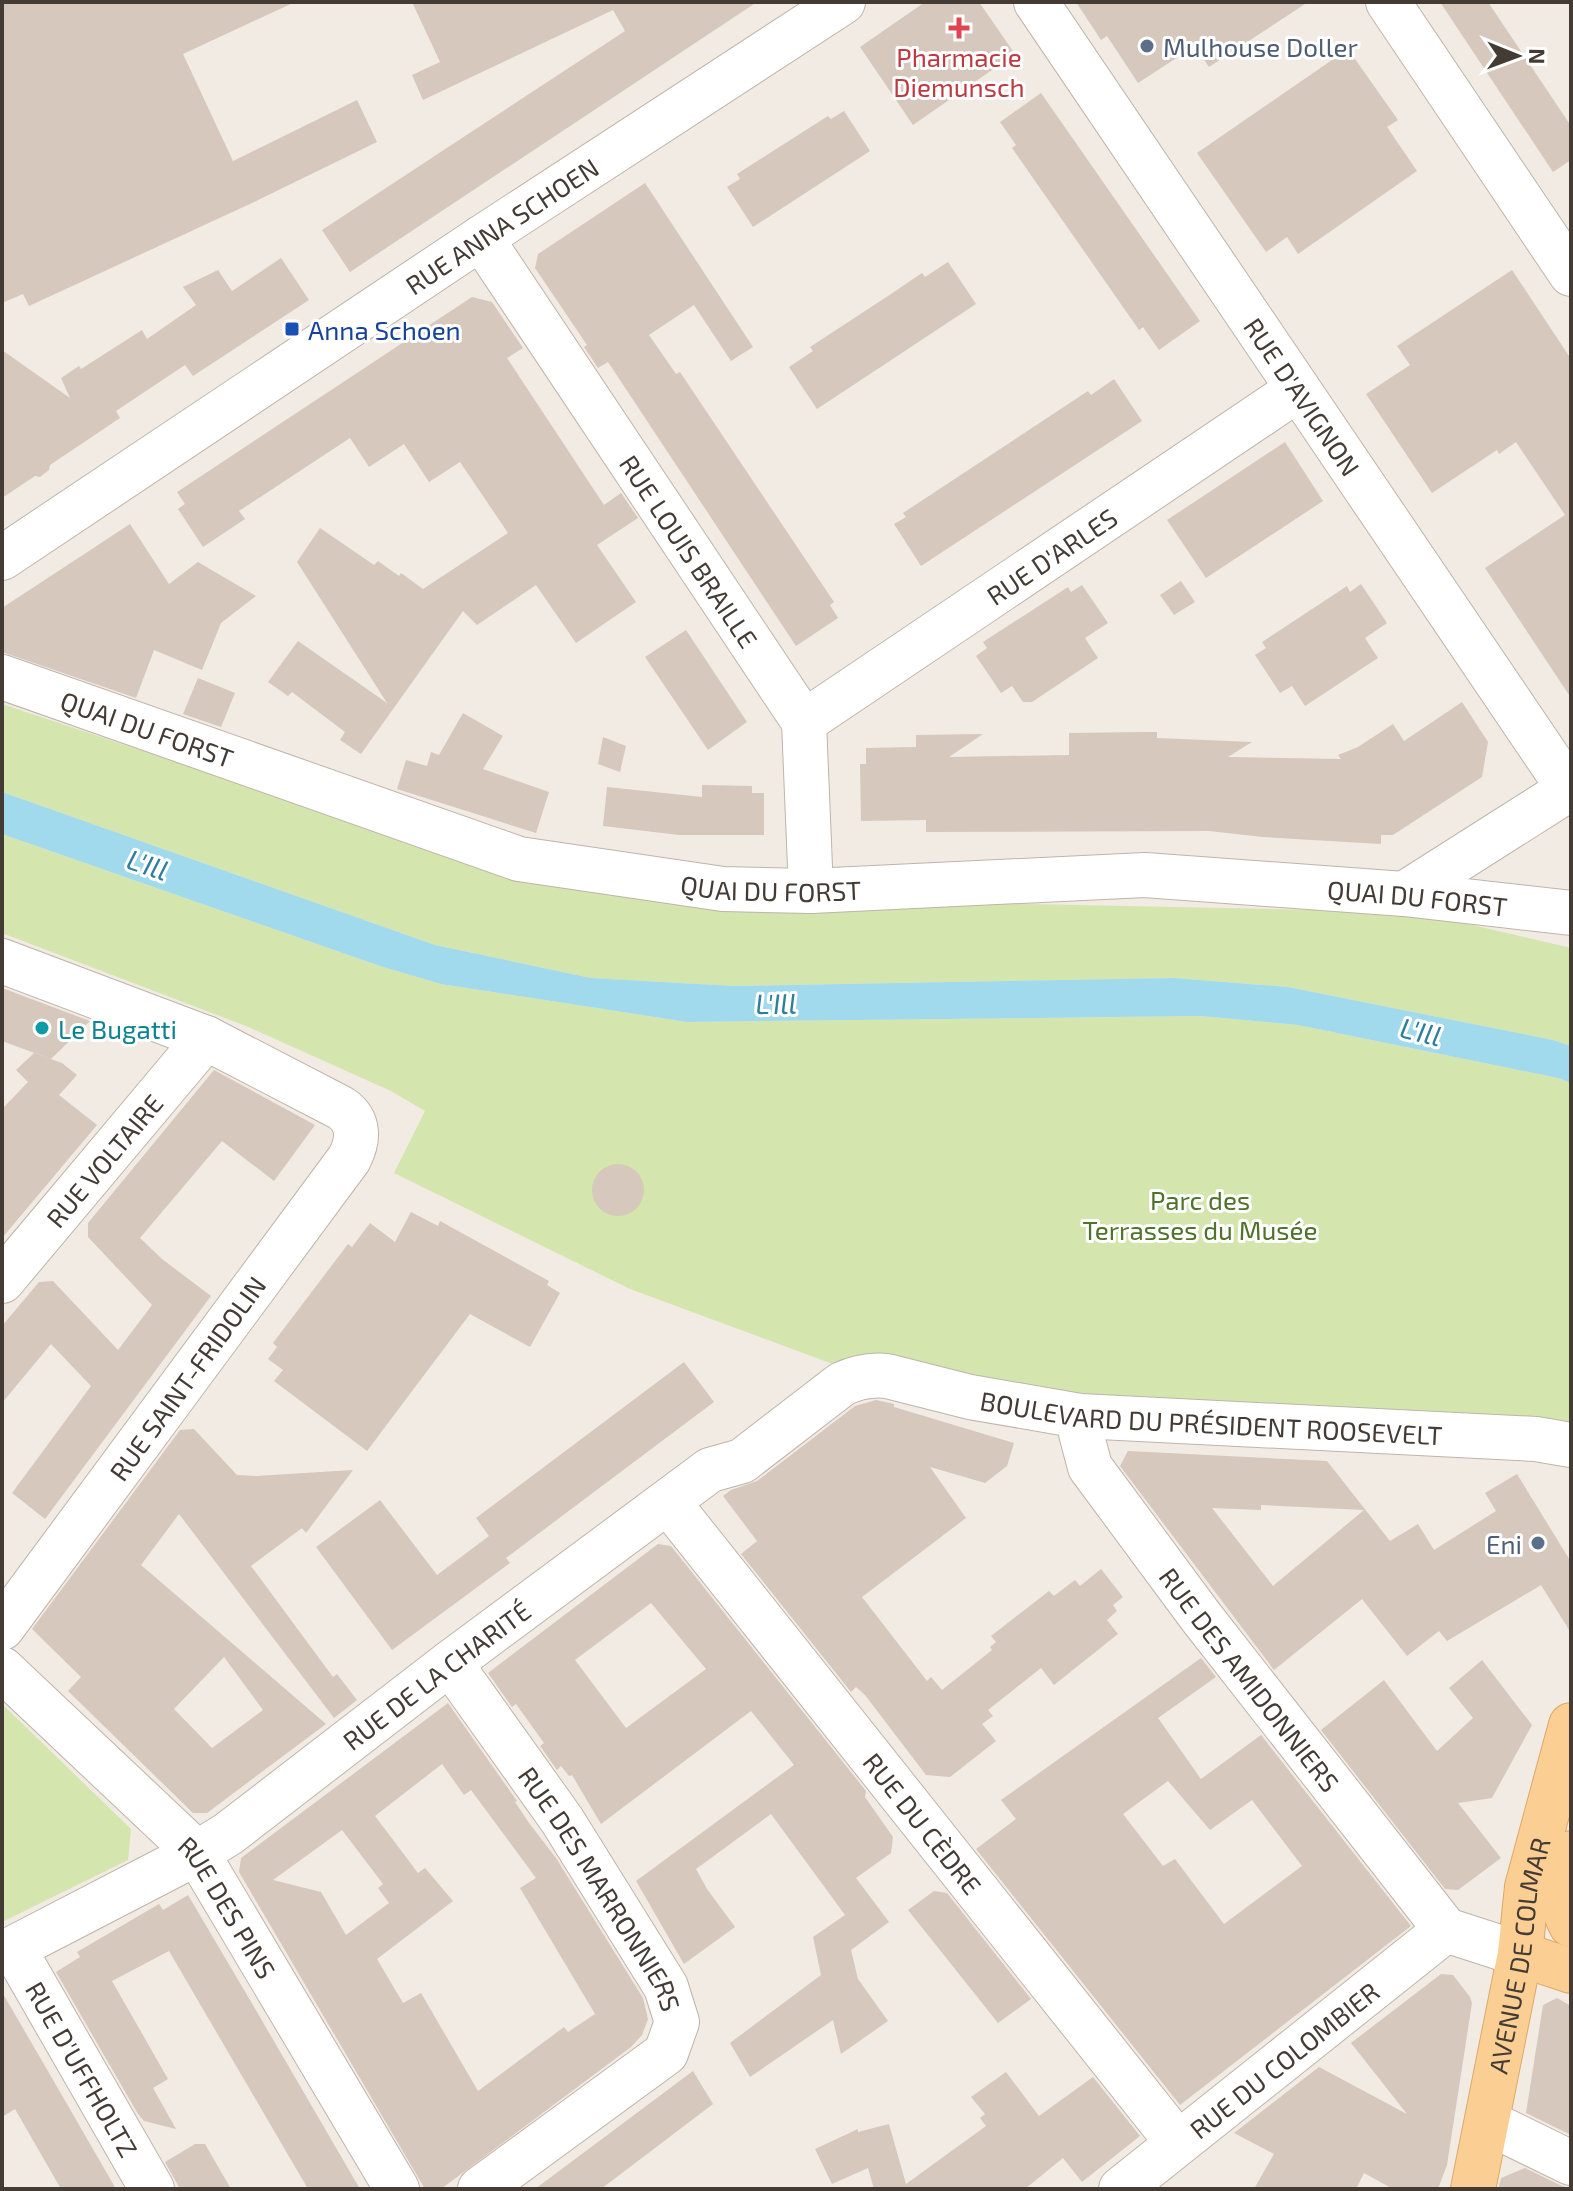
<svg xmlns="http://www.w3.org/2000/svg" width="1573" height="2191" font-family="'Exo 2',sans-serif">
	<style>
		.green { fill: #d4e5ad }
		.water { fill: #a1d9ed }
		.building { fill: #d6c8bd; fill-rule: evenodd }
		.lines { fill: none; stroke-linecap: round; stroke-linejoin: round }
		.minor-casing { stroke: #bfb4aa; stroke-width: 46 }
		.major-casing { stroke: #dfa864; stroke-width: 46 }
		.minor { stroke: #fff; stroke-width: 44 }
		.major { stroke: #fbce93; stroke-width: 44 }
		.health-dot { fill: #e0444e; stroke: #fff; stroke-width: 3 }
		.service-dot { fill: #5c6f8a; stroke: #fff; stroke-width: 3 }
		.transit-dot { fill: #1a4fb4; stroke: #fff; stroke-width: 3 }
		.culture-dot { fill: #0f9aa8; stroke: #fff; stroke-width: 3 }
		.labels { text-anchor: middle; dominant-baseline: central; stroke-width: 6; stroke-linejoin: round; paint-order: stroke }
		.service-label { font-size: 26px; fill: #4e5e75; stroke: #fff; text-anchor: start }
		.health-label { font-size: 26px; fill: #be3a42; stroke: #fff }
		.street-label { font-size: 26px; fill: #433b34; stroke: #fff }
		.transit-label { font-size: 26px; fill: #164399; stroke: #fff; text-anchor: start }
		.culture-label { font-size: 26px; fill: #0d838f; stroke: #fff; text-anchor: start }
		.park-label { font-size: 26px; fill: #50722a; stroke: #fff }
		.water-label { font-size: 28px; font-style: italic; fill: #2e7e9c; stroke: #fff }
	</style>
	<rect width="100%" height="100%" fill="#f1ebe4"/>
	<path class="green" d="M2,704L512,874L977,903L1417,912L1571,948V1046L1553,1040L1288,987L1174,978L734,986L591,978L435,945L2,792Z
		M2,834L380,966L441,984L687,1022L1200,1016L1298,1025L1558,1078L1571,1083V1431L1099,1406L838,1366L630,1289L394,1173L425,1111L391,1091L246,1026L2,933Z
		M2,1704L131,1829L128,1860L2,1922Z"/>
	<path class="water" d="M2,792L435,945L591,978L734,986L1174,978L1288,987L1553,1040L1571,1046V1083L1558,1078L1298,1025L1200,1016L687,1022L441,984L380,966L2,834Z"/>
	<path class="building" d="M2,2H295L183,54L233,161L357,100L377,142L252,203L29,306L23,294L2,303Z
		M412,2H757L350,272L322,230L625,31L613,10L423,100L412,75L440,62Z
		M925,2H979L1015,54L913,125L860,47Z
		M1076,2H1308L1209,67L1195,46L1138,83L1107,36L1101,40Z
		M1440,2H1488L1571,126V160L1553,172Z
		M1348,49L1398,120L1387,127L1417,171L1298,254L1287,237L1266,252L1197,153Z
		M1041,93L1200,321L1159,350L1143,327L1139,330L1086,254L1012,148L1016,145L1000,122Z
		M844,111L870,151L753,227L727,187L740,179L737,174L828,116L831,119Z
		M645,183L753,347L731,361L694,305L649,335L676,374L680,372L834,602L830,605L838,618L796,646L608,362L598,368L584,347L587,345L535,268L538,254Z
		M281,258L309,300L193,376L185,365L116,411L120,418L50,465L49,470L40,477L35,476L2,498V350L70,398L61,378L79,366L81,369L142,330L147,339L196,305L183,287L218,270L232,291Z
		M948,262L976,304L817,409L789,367L813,351L810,347L891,294L922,273L925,277Z
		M1512,270L1571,359V698L1485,568L1565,515L1516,442L1499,454L1497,450L1432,493L1366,394L1410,365L1397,346Z
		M472,297L492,302L523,348L507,358L604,505L621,493L638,518L597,545L636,602L576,643L536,585L477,625L463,611L361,754L340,740L345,732L292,692L288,696L268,682L298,641L387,703L297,562L320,528L374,565L378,561L399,576L401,573L423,589L508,533L460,462L429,482L404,444L369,467L350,438L239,511L245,519L203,547L178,509L185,504L177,492Z
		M1114,379L1142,421L921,566L894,524L906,517L903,513L1088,391L1091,395Z
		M1285,442L1323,501L1206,578L1167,520Z
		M130,524L169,584L198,562L256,596L221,623L202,670L154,650L136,698L2,652V608Z
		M1181,581L1195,602L1174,615L1160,595Z
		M1361,584L1387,623L1365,638L1378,658L1305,706L1292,686L1280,693L1255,655L1266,648L1262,642L1347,586L1350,592Z
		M1082,585L1108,623L1085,638L1098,658L1032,702H1023L1012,686L1001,693L976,656L987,648L983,642L1068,587L1071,592Z
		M686,630L747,722L708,750L645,657Z
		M198,678L235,693L221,727L183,714Z
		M1462,702L1488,742L1482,777L1393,835H1381V844L1263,837L1209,831L926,832V820L861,821L860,764H866V748L916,747V735L983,734L949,757L1069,755V733L1140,732H1157V738L1252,742L1228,757L1341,759L1338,755L1358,747L1393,724L1404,741Z
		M463,713L503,736L483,769L549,792L536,833L397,789L406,760L427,766L431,752L439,755Z
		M603,737L626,746L620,772L598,764Z
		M702,785L752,786V793H764V835H679L603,826L607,787L702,797Z
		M2,988L90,1021L51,1059L2,1041Z
		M34,1053L62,1063L77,1075L59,1095L97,1125L2,1238V1109L28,1082L16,1070Z
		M214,1070L315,1125L274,1181L222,1141L140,1238L162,1259L211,1296L45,1519L12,1493L91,1386L51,1344L2,1403V1326L39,1282L53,1281L118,1350L152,1305L88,1237V1223Z
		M592 1190a26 26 0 1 1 52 0a26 26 0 1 1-52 0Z
		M411,1212L438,1226L440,1221L549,1281L547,1285L560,1293L530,1347L470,1314L367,1451L274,1381L283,1370L268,1359L277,1347L273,1343L348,1244L352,1247L370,1223L395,1242Z
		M684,1362L714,1402L506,1558L510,1563L392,1650L316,1547L380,1500L437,1575L489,1536L476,1518Z
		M876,1400L894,1404V1407L1014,1443L1007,1466L985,1483L930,1467L966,1518L862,1597L927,1681L931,1677L942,1690L992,1650L990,1647L996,1642L991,1636L1049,1591L1054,1596L1075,1580L1080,1586L1101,1569L1123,1597L1113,1605L1117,1611L1107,1620L1118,1634L1054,1685L1041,1668L988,1710L993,1716L982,1724L996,1741L950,1777L926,1775L865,1695L856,1687L851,1692L741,1554L757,1541L723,1496L731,1490L757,1481L855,1406Z
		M194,1429L237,1475L256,1476L353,1470L306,1533L302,1528L251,1566L333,1677L337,1674L357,1700L334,1718L179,1514L141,1565L326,1724L207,1813H193L68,1691L81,1677L32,1629L180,1430ZM224,1657L263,1710L212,1748L174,1709Z
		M1128,1451L1327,1461L1390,1541L1418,1524L1434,1550L1496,1511L1485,1493L1517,1474L1571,1562V1633L1541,1585L1447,1641L1439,1631L1407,1656L1362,1599L1274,1670L1120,1466ZM1261,1505L1364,1510L1273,1586L1212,1508L1261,1510Z
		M658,1544L671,1546L866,1791L865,1797L893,1837L891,1853L856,1878L889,1922L851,1950L858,1979L888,2021L841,2054L833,2020L750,2077L730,2043L821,1975L813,1937L845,1915L771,1814L696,1869L707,1889L735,1927L684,1964L636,1881L794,1765L751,1711L601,1824L572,1775L569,1776L561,1766L557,1770L540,1746L544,1743L516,1704L512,1707L488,1673ZM651,1603L706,1669L626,1728L575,1660Z
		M1201,1658L1216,1677L1158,1718L1201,1779L1261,1735L1411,1926L1180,2105L976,1849L1016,1819L1001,1800ZM1168,1781L1210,1830L1252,1800L1302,1866L1224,1924L1175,1859L1163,1866L1123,1814Z
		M1482,1660L1532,1725L1492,1798L1458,1803L1501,1858L1458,1890L1445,1889L1321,1730L1384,1680L1437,1751L1473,1718L1449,1688Z
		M448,1703L517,1801L515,1802L529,1823L556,1858L643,1998L648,2019L642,2035L631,2047L441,2189H425L239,1872L241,1858ZM442,1764L464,1795L471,1790L536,1878L520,1888L595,2014L568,2032L564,2027L478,2091L421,1993L403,2003L377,1959L453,1901L425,1868L418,1873L375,1816ZM342,1830L383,1884L378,1888L389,1903L346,1935L321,1892L273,1880Z
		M934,1891L947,1893L1031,1999L998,2023L908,1910Z
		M188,1895L257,2012L360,2189H308L169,1951L112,1981L168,2079L153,2088L176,2129L144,2121L138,2114L56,1972L80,1957L77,1952L159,1904L163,1910Z
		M1441,1974L1453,1975L1470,1997L1472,2003L1447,2165L1438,2189H1393L1364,2173L1356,2189H1254L1274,2154L1234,2133L1319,2067L1407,2114L1351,2043Z
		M2,1992L56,2085L116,2189H61L15,2109L2,2117Z
		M1557,1998L1571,2006V2135L1526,2113L1543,2005Z
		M693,2071L713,2104L601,2189H535Z
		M1006,2072L1039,2116L1093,2077L1140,2136L1082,2182L1063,2158L1025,2189H874L868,2168L832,2184L815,2149L858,2129V2132L889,2124L906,2184L986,2126L980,2118L985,2114L971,2097Z
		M195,2144H205L231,2189H180L165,2162Z
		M1525,2168L1560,2185L1571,2189H1498L1501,2178Z"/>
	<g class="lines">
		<g class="minor-casing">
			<g id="minor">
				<path id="s1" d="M1036,2L1569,789"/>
				<path d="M1388,2L1571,274"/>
				<path id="s2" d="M481,238L804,722L811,891"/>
				<path id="s3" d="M2,558L481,238L843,2"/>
				<path id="s4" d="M2,677L519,859L723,889L811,891L1145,875L1404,894L1571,913"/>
				<path id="s5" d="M804,722L1297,390"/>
				<path d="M1404,894L1571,788"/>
				<path d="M2,961L206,1038L341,1108C360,1121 359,1140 349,1159L2,1628"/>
				<path id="s6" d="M2,1281L206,1038"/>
				<path id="s7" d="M1080,1416L1081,1433L1090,1467L1201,1617L1446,1930"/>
				<path id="s8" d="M668,1502L1177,2142"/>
				<path id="s9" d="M450,1663L562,1820L666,1987L677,2022L666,2053L480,2189"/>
				<path id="s10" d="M2,1669L197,1853L397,2189"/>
				<path d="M1446,1930L1520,1954"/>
				<path id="s11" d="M14,1949L152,2189"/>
				<path id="s12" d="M2,1954L197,1853L228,1834L450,1663L710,1470L742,1461L842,1384C857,1377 870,1374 887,1376L970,1397L1080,1416L1536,1439L1571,1445"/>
				<path d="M1487,2122L1571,2163"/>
				<path id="s13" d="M1121,2189L1446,1930"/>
			</g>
		</g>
		<g class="major-casing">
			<g id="major">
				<path d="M1571,1853C1564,1877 1558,1902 1571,1925"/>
				<path d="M1520,1954L1571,1971"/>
				<path id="s14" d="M1473,2189L1520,1954L1527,1887L1571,1725"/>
			</g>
		</g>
		<use href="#minor" class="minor"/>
		<use href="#major" class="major"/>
	</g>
	<path class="health-dot" d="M955 16h8v8h8v8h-8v8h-8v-8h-8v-8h8z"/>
	<g class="service-dot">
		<circle cx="1147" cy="46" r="8"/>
		<circle cx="1538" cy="1543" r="8"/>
	</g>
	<rect class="transit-dot" x="284" y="321" width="16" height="16" rx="4"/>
	<circle class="culture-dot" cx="42" cy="1028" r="8"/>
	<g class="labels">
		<g class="service-label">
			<text x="1163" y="46">Mulhouse Doller</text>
			<text x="1522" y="1543" text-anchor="end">Eni</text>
		</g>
		<g class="health-label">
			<text x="959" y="56">Pharmacie<tspan x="959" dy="30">Diemunsch</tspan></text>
		</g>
		<g class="street-label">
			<text stroke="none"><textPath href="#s3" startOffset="600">RUE ANNA SCHOEN</textPath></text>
			<text stroke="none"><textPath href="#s1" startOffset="476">RUE D'AVIGNON</textPath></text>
			<text stroke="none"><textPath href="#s2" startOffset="376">RUE LOUIS BRAILLE</textPath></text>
			<text stroke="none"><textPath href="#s5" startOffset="298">RUE D'ARLES</textPath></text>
			<text stroke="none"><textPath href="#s4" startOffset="154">QUAI DU FORST</textPath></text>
			<text stroke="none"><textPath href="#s4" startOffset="802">QUAI DU FORST</textPath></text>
			<text stroke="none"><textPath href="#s4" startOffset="1450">QUAI DU FORST</textPath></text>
			<text stroke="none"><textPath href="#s6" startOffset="158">RUE VOLTAIRE</textPath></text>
			<text transform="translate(187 1378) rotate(-54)">RUE SAINT-FRIDOLIN</text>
			<text stroke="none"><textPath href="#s12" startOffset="1394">BOULEVARD DU PRÉSIDENT ROOSEVELT</textPath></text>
			<text stroke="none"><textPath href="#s12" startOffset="518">RUE DE LA CHARITÉ</textPath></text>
			<text stroke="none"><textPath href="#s7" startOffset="318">RUE DES AMIDONNIERS</textPath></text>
			<text stroke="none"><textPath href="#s8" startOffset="410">RUE DU CÈDRE</textPath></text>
			<text stroke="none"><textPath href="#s9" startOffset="272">RUE DES MARRONNIERS</textPath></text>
			<text stroke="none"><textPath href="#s10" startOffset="330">RUE DES PINS</textPath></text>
			<text stroke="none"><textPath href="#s14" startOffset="238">AVENUE DE COLMAR</textPath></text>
			<text stroke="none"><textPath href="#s13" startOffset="208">RUE DU COLOMBIER</textPath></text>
			<text stroke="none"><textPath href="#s11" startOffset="138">RUE D'UFFHOLTZ</textPath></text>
		</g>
		<g class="transit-label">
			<text x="308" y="329">Anna Schoen</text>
		</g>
		<g class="culture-label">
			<text x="58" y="1028">Le Bugatti</text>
		</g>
		<g class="park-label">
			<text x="1200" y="1199">Parc des<tspan x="1200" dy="30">Terrasses du Musée</tspan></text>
		</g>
		<g class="water-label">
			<text transform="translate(148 864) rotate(19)">L'Ill</text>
			<text transform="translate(776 1003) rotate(-1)">L'Ill</text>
			<text transform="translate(1421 1031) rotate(14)">L'Ill</text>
		</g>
	</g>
	<rect width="1573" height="2191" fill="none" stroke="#433b34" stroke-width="8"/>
	<g transform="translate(1517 56) rotate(91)" stroke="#ffffff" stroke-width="6" paint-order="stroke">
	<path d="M0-6L14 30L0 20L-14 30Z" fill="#433b34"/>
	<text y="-12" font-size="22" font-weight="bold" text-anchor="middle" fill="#433b34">N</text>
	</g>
</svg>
